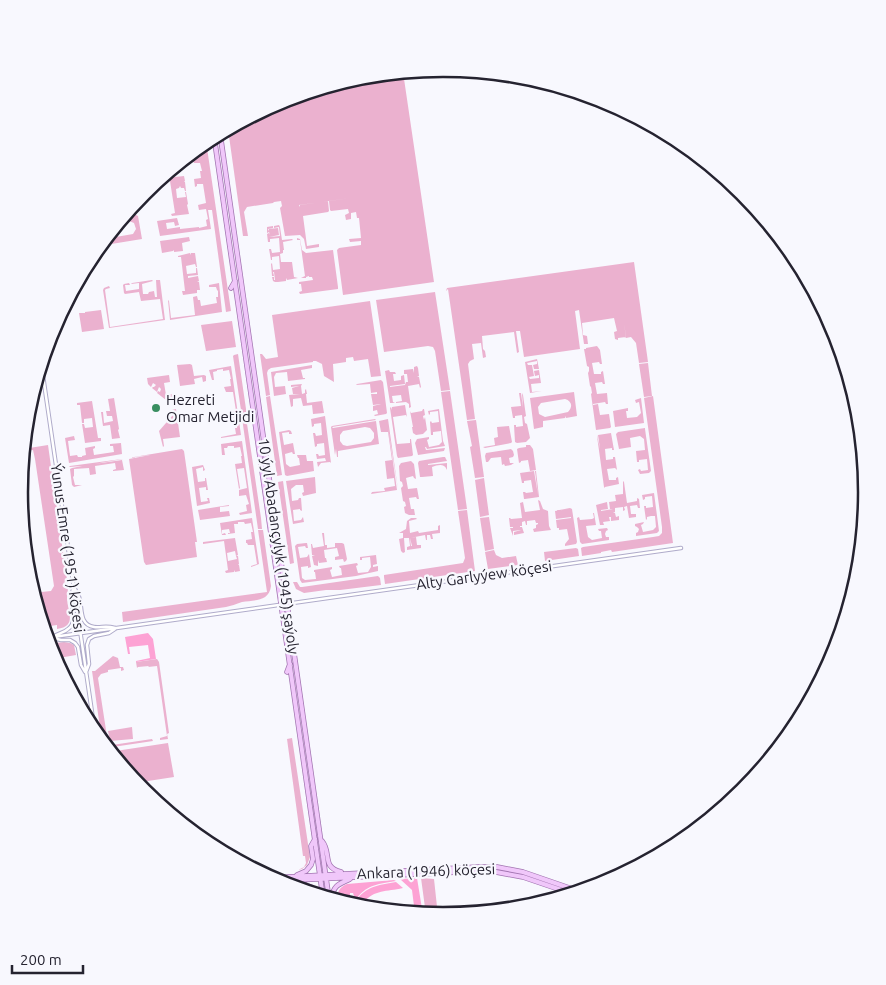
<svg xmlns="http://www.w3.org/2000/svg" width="886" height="985" font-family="Ubuntu,sans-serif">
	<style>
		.green { fill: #ebb1cf; fill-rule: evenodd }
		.forest { fill: #fda2d4 }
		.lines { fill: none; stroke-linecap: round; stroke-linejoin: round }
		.minor-casing { stroke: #afabca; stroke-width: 4.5 }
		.major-casing { stroke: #a275b1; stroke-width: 5.5 }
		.minor { stroke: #fff; stroke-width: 2.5 }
		.major { stroke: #f0c7fa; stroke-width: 4 }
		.poi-dot { fill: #398e61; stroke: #f8f8fe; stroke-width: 2 }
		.labels { text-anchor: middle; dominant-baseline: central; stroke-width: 4.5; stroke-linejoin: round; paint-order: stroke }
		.poi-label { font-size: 15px; fill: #252330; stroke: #f8f8fe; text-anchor: start }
		.street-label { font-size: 15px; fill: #252330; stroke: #f8f8fe }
		.rim { fill: none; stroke: #252330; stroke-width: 2.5 }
	</style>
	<rect width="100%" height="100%" fill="#f8f8fe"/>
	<path class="green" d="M403,72L434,282L343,295L337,250L339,248L361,245V241L350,242L349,239L361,238L359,218H357L356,212L351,213V219L346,220L345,215L349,213L348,209L331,211L330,210L329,201L358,197L299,205V207L300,205L328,201L329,211L328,212L303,216L307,246L319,244V247L306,249L304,239L300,235L285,236L280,208L282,206L281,201L274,202L273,203L247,207L244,212L248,236H243L228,129L281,100L361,76Z
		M206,141L231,311L226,312L212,210H208L211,229L160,236L157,221L177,218L179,225L175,226L174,222L166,223L167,229L180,227V229L199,227V228L207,226L206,220L208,219L206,209L199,210L198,205L206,203L203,184H197V186L195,187L194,179L201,178L200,171H202L200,163H194L193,161L187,162V163L183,164V161L196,158L183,160L194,158L193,155H189L193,153H191L196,150V149Z
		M184,176L185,181L184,182H185L186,191H185L184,188H181L180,186L179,188L176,189L177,198L186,197L185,192H186L188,204L187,205L189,214L172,216L171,214L175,213L170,181H166V178Z
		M136,215L138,216L142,239L99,246L106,238H110L133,234L136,229L134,223L129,221L119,222L123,217H126V219L127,216Z
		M279,225L280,227L282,240L292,239L293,240L283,242L284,250H283V253L280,254L281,262H292L294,277L298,278L287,280L286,278V281L278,282V279V282H275L273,281L272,277H274V280H275L274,272H273L274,276H272L271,264L272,263L273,270L280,269L279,256L272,257V260H271L269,249H271L272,253L280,252L279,238L270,239V242H268L267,234L269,233L270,235L269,232L267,233V227L273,226V228L268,229L269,231V229L278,228L279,235L269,237L280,236L279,227L274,228V226Z
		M189,237L190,241L182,243L183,251L174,252V250L173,251L162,253L160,241Z
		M297,238L300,239L302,250L306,253L333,250L338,287V289L300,294L299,292L302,291L301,284H299V282L313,280L312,277H309V276L306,277V278H301L305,276L300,240H297Z
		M190,253L191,255V253H195L197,267H196L195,264L186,266L187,274L196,273V268H197L198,275L188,276V278L198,276L199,281L197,282H199L200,290H197V293L183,295L182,291H185L181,257H178V256Z
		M634,262L648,362L639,363L636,343L631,337L626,338L624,322L626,337L618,338V340L615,339L614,332L617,331L614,318L582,323L583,335L587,336L588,344H584L579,310L575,311L580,349L524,357L520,331H516L519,352L517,353L514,332L482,336L483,349L485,351L486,357L483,358L481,343L472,344L474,359L470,361L468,364L475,419L467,420L448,289L446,291L447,288Z
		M152,280L153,281L142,284L143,294H148L149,292L154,291L155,297H157L156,280H160L165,320L109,328L103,290L104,288L109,286L110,288L106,289L105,290L110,327L163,319L160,299L141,301L139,292L125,294L124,293L123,285L124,284L129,283L130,285H125L126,291L139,289V283L131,284L132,283Z
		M219,283L222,312L170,320L168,300L169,301L171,318L195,315L193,297L197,296L198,300H200L201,306L217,303L216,297H218V291L217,290L216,287H209V285Z
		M435,292L450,390L441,391L435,351L433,347L428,346L384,352L376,300Z
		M370,301L381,376L371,377L368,359L354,361L353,357L346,358V362L333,364L334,382L324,376L322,364L316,361H313V362L271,368L268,370L267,373L270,395L266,396L260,354H262L266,359L278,357L272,315Z
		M101,310L104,329L82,332L79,313H85V312Z
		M232,321L236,347L206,351L201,325Z
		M597,346L600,350L602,364H600L599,362L592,363L594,374H601V372L603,371L605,384H603L602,382L595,383L597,394L607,393L608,404H606L605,402L593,404V405L598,404L600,415L609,414L611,427L610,428L596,430L591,394L592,393L591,387L590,386L588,373L589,371V367L587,366L584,349H586V348Z
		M238,354L246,409V416L242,417L233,356L234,355Z
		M537,359L539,369H534L533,365L537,364V361L527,363L528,365H532L534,376L529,377L530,379L539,378V375L535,376L534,371L539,370L541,383L531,384L532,392L542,391L530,393L525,362Z
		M648,363L652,396L644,397L639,364Z
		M190,364L192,365L194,376L204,375L206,376V381L203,382L202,377L194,379L195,384L180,386L177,365Z
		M312,365V368L301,370L303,378H305V379L288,381L287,372L276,373L274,377L275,387L285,386L286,394L274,396L271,372Z
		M231,366L241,435L221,438V437L236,434L235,428H237V422L236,421L235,418L228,419V415L230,412L236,411L233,392H226L224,387L231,386L230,379H231L229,370L223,371V369L217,370V371L213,372L214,380H212L209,370Z
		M417,366L418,368L419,376L417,377H419L421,387L420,388L419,384L408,386L411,407L409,408V404L406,402L396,403V402L402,401L401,395L392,396L393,402L395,403H390L385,371L389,370L390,372H395L396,374H393L394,381L401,380V376L404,375L405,384L390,386V387L405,385L406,382H408L407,374H404V370L413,369L414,373V367Z
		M169,375L170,382L164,383L166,395L174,394L175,397L167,398L168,405L166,400L157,393L158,391L160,392L161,389L159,387L157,392L152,388L153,387H154L156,385L153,383L151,387L148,384L147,378Z
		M381,380L383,382L387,413L386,414L375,416L374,415L378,414L377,410L373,411V406L381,404L373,405L371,394H377V392L371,393L370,384L356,385L357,384Z
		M302,384L301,386L302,394L305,393V390L306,389L307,394H306L307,403L322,401L324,413L313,414L312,405L303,406L301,398L293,399V406L291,407L289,395L300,394H293L292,388L299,386L291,387V385Z
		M450,391L467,509L458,510L441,392Z
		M574,392L577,416L566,418L565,416V418L543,421V427L534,429L530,398ZM565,399C572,401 573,407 568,412L545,417L539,414L538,407L541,403Z
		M519,393H521L523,408L522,393L523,395L526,416L524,417L525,423L527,424L530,438L526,442L517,443L515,442L514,425H516V427L523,426L522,415L515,416V418H513L511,407L521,406Z
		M270,396L282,475L277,476L266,397Z
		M653,396L673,543L612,552L611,550L601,552V553L582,556L581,548L583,547L653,537L659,536L662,533V527L644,398Z
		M114,398L119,429L118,430L120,438L112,439L110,425L103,426L101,412H103L104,423L113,421L112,416H107L106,411H110L108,399Z
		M641,398L644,423L615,427L613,411L628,408V411H626L627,418L637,417L641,413L639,402L636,403L635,400Z
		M92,401L98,438H101V441L85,443L82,424H84L85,428L93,427L92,418L84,419V423H82L80,405H77V403Z
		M405,405L407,417L406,415L393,417L397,444L410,443V439H411L413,455L412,456L398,458L397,456L390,408L391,407L392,410V407Z
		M176,409L180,437L163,439L164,446L163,447L159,431L173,415L172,410Z
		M423,409H424L425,415L423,416L424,420L425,417L427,430L423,434L416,435L413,433L412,427H413L410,411L411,413L422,411Z
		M439,409L443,441L445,446L427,449L426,447H425L426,450L445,448L444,451L418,455L415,443L417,439L429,437V439L427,440L429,447L439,445L442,442L441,431L433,432V435H431L430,422L431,421L432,423L439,422L438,411L430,412V414L429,415L428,411Z
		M325,416L331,463L330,462L321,463L318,467L317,462L326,461L325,458L317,459L316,454H318L319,456L325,455L324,443L317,444V446L315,447L313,433H315L316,436L322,435L321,423L314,424V426L312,427L311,419Z
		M246,417L261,518L262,529H258L242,418Z
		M375,419L376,420L332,427L333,428L376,421L379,444L338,451V457H337L336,449L335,455L331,427L332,426ZM365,427L370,428L374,433V438L371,442L347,446L343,445L340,441V435L343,431Z
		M388,419L398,490L388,427L397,490L371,494L372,492L385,491L384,488L395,486L394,478L387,479L385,461L392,460L388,432H381L379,421Z
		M476,420L484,477L475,478L470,447L472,446L467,421Z
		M509,426L512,442L511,443L485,448L483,447L495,445L494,438L498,437L497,427Z
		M645,429L651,471L649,473L640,474L638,470L640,469L641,471L648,470L647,459L639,460V462H637L636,451L645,450L644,439L640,436L630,438L631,447L619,449L616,434L618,432L645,428Z
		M289,430L291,431L292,434H289V432L282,433L284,445L293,443L295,454H293L292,452L285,454L286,464L290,467L300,465L299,458H298L297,455H306L307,461H313L314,471L287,476L285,475L279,432Z
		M611,433L614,450H612V448L605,449L606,460L613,459V457H615L617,470L615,468L607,469L609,480H616V478L618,477L619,484L605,487V488L604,487L597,436V435L600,449L598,435Z
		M74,436L75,440L68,441L70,456L77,455L78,457H82V456L86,455L85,448L95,446V448L93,449L94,455L114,452L113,446H110V444L121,443L122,454L69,463L65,438Z
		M242,441L252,513L240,515L239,513L247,511L246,505L249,504L246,495L239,496V490L247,488L244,468L237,469L240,488L239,489L235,464L242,463L241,456H242L240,447L234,448V446H228L227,448H224L225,455H222L221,444Z
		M48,445L68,587C68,591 67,595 67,599C68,613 77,626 57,629V625L43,627L41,620L46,619L44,606L37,607L32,593L51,591L54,586L35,459L33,450L23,451V449Z
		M526,445H530L533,449L536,470L530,471L528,460L521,461V462L519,463L517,449L519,448L526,447Z
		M182,449L184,451L197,542H195L197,557L146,565L144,562L129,459L150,455L128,458Z
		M511,449L513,451L514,455L513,457L509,458L510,463H514L511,465L505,466L504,464L502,465L501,457L491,458L488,462H486L485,456L486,453Z
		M443,457H445L447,461L428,464V465L447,463V470C444,463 438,465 432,467L433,476L422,477H420L418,463L419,461Z
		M122,459H123L94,464L122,460L124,470L113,471V470L116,469L115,463L95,466L96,474L90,475L89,468L74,469V476L73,477L75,485H82L74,487L72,485L70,469L72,468L82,466L69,467L70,466Z
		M411,461L414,464L416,479L414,478L413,476L406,478L408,489L417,488L419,499H417L416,497L409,498L411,509H414L415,515H409L405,513L404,507L406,506L405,502L403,501L401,488L403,486L402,482L400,481L399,466L401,463Z
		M203,465L205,470L203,471V467L196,469L198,482L205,481V478H206L208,490H206V487L199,488L201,502L208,501L207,498H209L210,503L197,506L192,467Z
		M534,471L538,495L535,471H536L539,497L525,499H524L523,492H525L526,493L533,492L531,480L524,481V483H522L520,473Z
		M315,477L316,493L303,496L302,493L304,492L303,485H296L291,489L292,501L298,500L299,498H301L302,511L300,510V509L293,510L294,521L301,520L303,517L304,522L293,524L286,481Z
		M484,478L489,515L480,517L475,480Z
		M283,481L294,563L290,564L278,482Z
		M623,481L624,482L627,503L637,501V498L639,499L640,508H638L637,505L630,506L631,514H636V517L629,518L627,506L624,507L625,510L623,511V507L615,508V512L613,513H615L616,517L619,516V520L611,521V517H609L610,521L603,522L604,525H600L596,505L607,502L608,509L601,510V511L613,509H610L609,502L616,501L615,495L623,494Z
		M654,493L659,531L657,533L636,536V533L638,532L639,529L637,527L635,526V524L644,522L643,524L641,525L643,532L653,530L656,527L655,516H651L647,517V519L646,520L644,506H646V508L653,507L652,496L645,497V499L643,500L642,495Z
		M538,500L540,501L543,509L548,511L549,526L551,530L534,532L533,529L536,528V525L538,524V523H536L535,520L527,521V525H526L525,521L522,522V526H520V527H522L524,533L514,535V532L521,530L513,531V536L510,528H513V527H510L509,518H510L511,519L522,518L520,503L523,502L525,512L540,510Z
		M229,505V506L220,507V512L229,511L230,516L200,520L198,510Z
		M570,508L572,509L577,542L576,544L565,546V544L569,539L567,529L559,530V528H557L556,520L571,518V513V517L556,519L555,511L570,509L554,511Z
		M467,510L475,571L385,584L384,577V575L463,563L465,558L458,511Z
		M593,513H594L596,525L586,526L588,537L592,540L602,538L601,531H599L598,529L607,528L608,530L606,531L605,534L606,537H609V540L582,544L580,542L577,518L579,517L580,520L592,519L594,518Z
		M489,517L494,549L485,551L480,518Z
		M252,518L259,564L251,567V566L257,564L254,545H248L247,543H246V540L252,539L251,532H253L251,523L245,524L244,522H238V524H234L235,533L228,534V533H230L229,529L222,530V534L225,533L226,535H222L220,523Z
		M411,518H416L417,519L409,521L410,533L418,531L419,533L438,530V526L440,525V533L432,534L433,539H431L430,535H427V540H426L425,535L410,538L411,546H412L410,538L416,537L417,545H421V548L407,550V547L410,546L409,538H404L405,552L403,553L401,551L399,539L403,538V533H399L406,529L407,521Z
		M258,530H263L271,586C269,602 254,600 242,602C236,604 231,606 226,607L123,622L122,612L267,592Z
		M322,533H324L325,545H327V548L335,547V543H342L344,544L347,559L346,561L344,562L343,559L335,560V557L339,556L337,548L324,550L325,558H326L327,562L319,563L318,560V566L314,565L312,556H315L312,555L311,544H312L313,548L324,546Z
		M235,538L238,555L236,556L235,551L227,553L228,561L237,559L236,556H238L239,564L238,565H239L240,571L235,572L234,570V572L226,573L225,571L228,570L224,541L203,544V542Z
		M306,543H307L308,548H306L305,546L298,547L300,558L307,557L309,554L311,567L308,568V566L301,567L302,578L305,580L316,579L315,572H314V570L332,567V569L330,570L332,577L342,575L341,568H340L339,566L357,563L358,565L356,566L358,573L368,572L371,567L370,557L362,558V560H360V557L376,555L377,564L373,565V567L378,566V571L356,576L302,583L300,580L295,546L297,544Z
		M576,548L578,549L579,556L545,561L544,552Z
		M494,550L496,555L502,558L516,556L518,565L488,569L485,552Z
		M378,576L380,578L381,585L340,590H326L304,593L296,589L293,582H297L300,587H302Z
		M64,642L70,643L74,645L76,655L53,659L48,644Z
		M113,656L118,658L120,667H123L124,670L121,671V668L108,670V672L101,674L98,678L108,743L112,745L152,739L153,741L106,748L102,742L92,671H95Z
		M157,659L159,662L169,733L167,734L168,739L160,740V738L167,736L157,666L148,667L149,666L138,667L137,668L136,662Z
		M132,727L133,739L110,741L108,731Z
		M292,738L310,857L307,865L302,869L298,870L304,867L306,863L305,856H303L287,739Z
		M168,743L174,777L135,783L109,752Z
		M421,878L434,879L438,916L426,915Z"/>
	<path class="forest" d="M148,633L153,639L156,659L136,662V661L150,658L148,645L129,647L130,654H128L125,637Z
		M417,878L423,915L415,914L412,890L400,879Z
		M394,880L396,881C379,884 368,884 357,898L354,896L353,893H350V897H353L356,899L352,906L337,902C337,893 338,888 347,884Z
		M396,882L403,888C386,892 375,889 363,903L357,899C369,885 380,885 396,882Z"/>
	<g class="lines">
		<g class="minor-casing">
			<path id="minor" d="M41,362L95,733
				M75,589C77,593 79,596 80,600C82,611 80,625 94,627C102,628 105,625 115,628
				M53,637C58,633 64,633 68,629C77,623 72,611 72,602C71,597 72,593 73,589
				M46,638L681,548
				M53,638L61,640H70L75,643L78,647L81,665L85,672
				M86,672L89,664L87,645L89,639L94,636L109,633L115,629"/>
		</g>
		<g class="major-casing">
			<path id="major" d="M220,133L329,899
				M214,136L323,897
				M231,288L235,281
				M287,672L290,664
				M322,841C332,853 321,867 341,872
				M297,875L306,871L311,865L313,859L311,846L315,839
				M268,878L479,867H497L523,872L581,892
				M275,881L479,871L496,872L523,877L573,894
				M298,882L311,887L319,896
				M331,900C333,886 338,884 350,879"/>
		</g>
		<use href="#minor" class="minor"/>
		<use href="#major" class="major"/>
	</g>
	<circle class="poi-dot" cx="156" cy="408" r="5"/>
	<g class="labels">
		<g class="poi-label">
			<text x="166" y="399">Hezreti<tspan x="166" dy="17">Omar Metjidi</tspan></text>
		</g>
		<g class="street-label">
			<text transform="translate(279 546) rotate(82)">10 ýyl Abadançylyk (1945) şaýoly</text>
			<text transform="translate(68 548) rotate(82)">Ýunus Emre (1951) köçesi</text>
			<text transform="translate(484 575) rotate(-8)">Alty Garlyýew köçesi</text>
			<text transform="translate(426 871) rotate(-2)">Ankara (1946) köçesi</text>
		</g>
	</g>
	<path d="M0 0H886V985H0ZM28 492a415 415 0 1 1 830 0a415 415 0 1 1-830 0Z" fill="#f8f8fe" fill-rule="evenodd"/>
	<path class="rim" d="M28 492a415 415 0 1 1 830 0a415 415 0 1 1-830 0Z"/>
	<path d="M12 965v8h71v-8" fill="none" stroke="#252330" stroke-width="2.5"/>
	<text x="20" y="965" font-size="15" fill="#252330" stroke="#f8f8fe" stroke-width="4" paint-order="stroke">200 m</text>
</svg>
